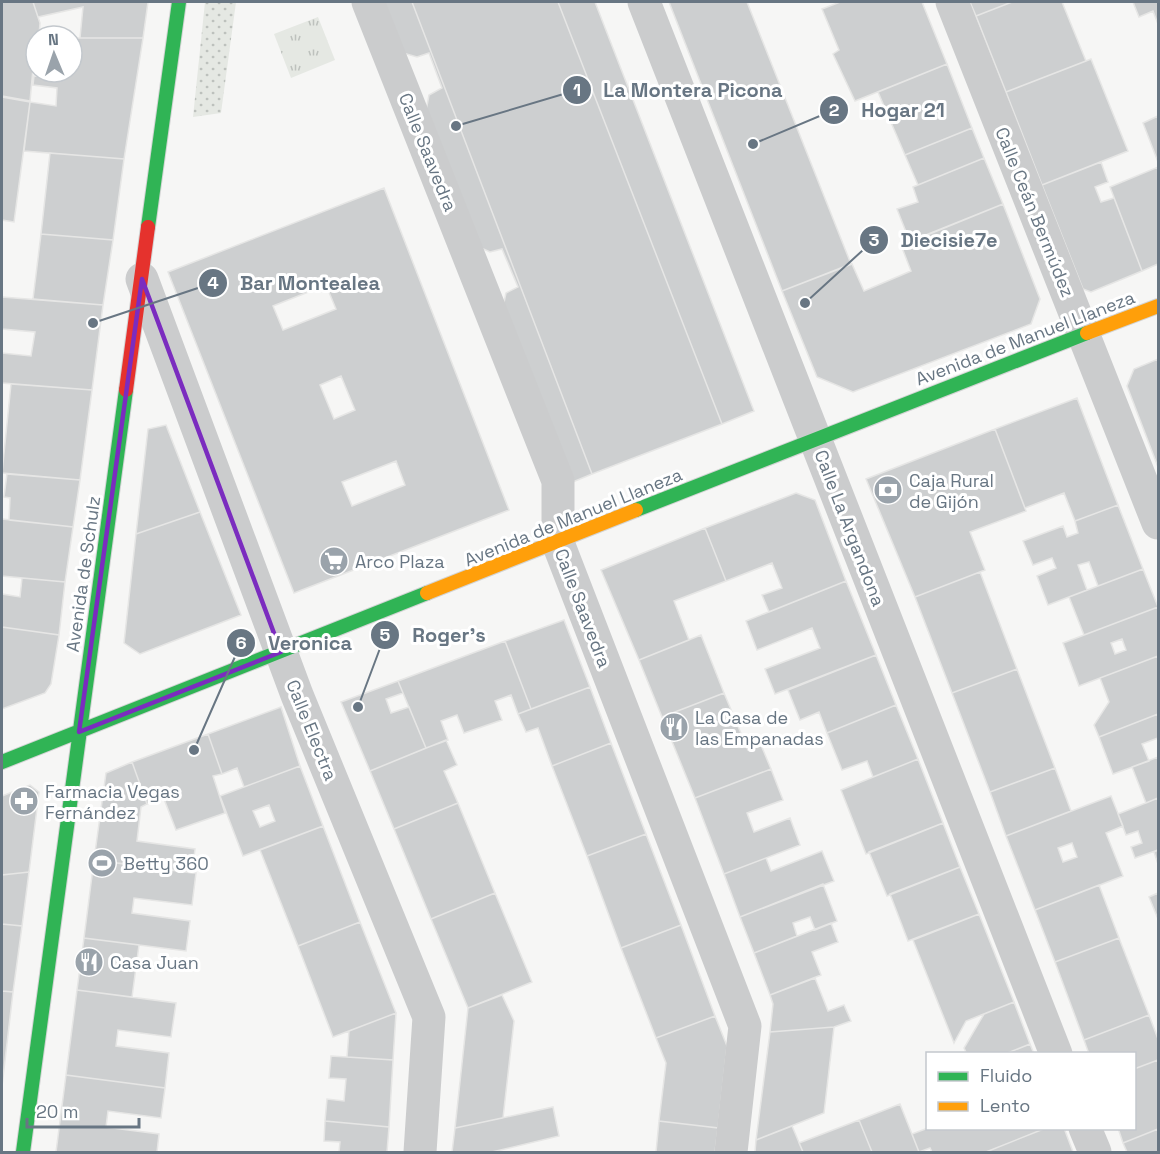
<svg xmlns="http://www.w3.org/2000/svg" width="1160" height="1154" font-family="'Space Grotesk',sans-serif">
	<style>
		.grass { fill: url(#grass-dots) }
		.park { fill: url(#park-tufts) }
		.building { fill: #cdcfd0; stroke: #e6e6e5; stroke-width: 1.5; fill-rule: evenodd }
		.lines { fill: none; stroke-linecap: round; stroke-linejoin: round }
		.fast-casing { stroke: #d3d4d4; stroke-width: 16 }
		.slow-casing { stroke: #d3d4d4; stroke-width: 16 }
		.jam-casing { stroke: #d3d4d4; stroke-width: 16 }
		.street { stroke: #cbcccd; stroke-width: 33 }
		.fast { stroke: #30b455; stroke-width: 14 }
		.slow { stroke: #ff9f0a; stroke-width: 14 }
		.jam { stroke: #e5322d; stroke-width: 14 }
		.marked { fill: none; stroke: #7b2cbf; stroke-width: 4.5; stroke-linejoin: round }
		.labels { text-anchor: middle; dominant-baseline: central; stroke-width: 6; stroke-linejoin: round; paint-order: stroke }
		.street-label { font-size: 18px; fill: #687683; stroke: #fff }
		.poi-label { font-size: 18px; fill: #687683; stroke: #fff; text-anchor: start }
		.leader { fill: none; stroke: #687683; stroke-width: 2 }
		.callout-dot { fill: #687683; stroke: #fff; stroke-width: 2 }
		.mark-label { font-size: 18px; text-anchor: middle; font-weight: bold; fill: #fff }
		.callout-label { font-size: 20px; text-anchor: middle; font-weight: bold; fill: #687683; stroke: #fff; stroke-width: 6; stroke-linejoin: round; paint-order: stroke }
	</style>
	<defs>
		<pattern id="grass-dots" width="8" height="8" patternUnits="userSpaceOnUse" patternTransform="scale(1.5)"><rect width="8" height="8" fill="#e5e8e3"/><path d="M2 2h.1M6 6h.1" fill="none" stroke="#bdc1bd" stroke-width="1.8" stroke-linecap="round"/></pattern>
		<pattern id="park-tufts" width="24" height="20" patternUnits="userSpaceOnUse" patternTransform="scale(1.5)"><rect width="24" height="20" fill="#e5e8e3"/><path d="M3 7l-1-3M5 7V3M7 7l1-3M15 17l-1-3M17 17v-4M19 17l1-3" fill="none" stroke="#bdc1bd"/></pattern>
	</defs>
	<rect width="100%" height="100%" fill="#f6f6f5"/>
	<path class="grass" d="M205,2H236L221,113L193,117Z"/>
	<path class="park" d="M318,17L335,60L291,78L274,34Z"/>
	<path class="building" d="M2,2H33L40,23L39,36H36L30,101L2,96Z
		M33,2H148L143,38H80L83,7L38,17Z
		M384,2H412L592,474L568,484L503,307L506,293L518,287L502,249L490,252L479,247L426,111L429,95L442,88L429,53L417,57L403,53Z
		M412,2H558L722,424L592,474Z
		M558,2H595L754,411L722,424Z
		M669,2H747L851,264L782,291Z
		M840,2H922L947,64L855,101L833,54L839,50L822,9Z
		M970,2H1012L976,16Z
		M1012,2H1062L1086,61L1006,92L976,16Z
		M1133,2H1158V24L1153,11L1139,17Z
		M72,38H143L124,159L24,151L30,102L56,106L57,88L33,85L34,76L58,78L59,72H72Z
		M1091,59L1128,151L1042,185L1006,92Z
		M947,64L972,128L905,155L878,92Z
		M2,97L30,102L14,222L2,220Z
		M1158,116V162L1143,123Z
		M972,128L984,158L918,185L905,155Z
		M50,153L124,159L113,240L41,234Z
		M984,158L1003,204L910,242L897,209L918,202L913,187Z
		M1101,162L1108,182L1095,187L1101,202L1114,198L1142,271L1091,292L1083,289L1042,185Z
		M1158,167V264L1142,271L1110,187Z
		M384,188L509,510L294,593L168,272ZM326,285L336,309L283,330L273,306ZM341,376L355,410L334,419L320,385ZM396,461L405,485L352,506L342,482Z
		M1003,204L1040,299L1031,324L853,392L817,377L782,291L852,264L864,291L911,271L901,245Z
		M41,234L113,240L103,305L33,299Z
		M2,297L103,305L92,390L2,383V353L31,356L35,332L2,329Z
		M1158,359V467L1127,386L1134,369Z
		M11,384L92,390L80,480L2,473Z
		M1077,398L1118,505L1075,521L1064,493L1025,508L995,429Z
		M166,425L200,512L136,534L148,429Z
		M995,429L1026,511L970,532L985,570L915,597L866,479Z
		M7,474L80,480L73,527L9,520L10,498L4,497Z
		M796,493L815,500L846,581L769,612L762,595L782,588L772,563L726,581L705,528Z
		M1118,505L1143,569L1098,586L1089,562L1078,565L1087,590L1048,605L1037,576L1056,568L1052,558L1033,565L1023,541L1063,526L1067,537L1078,533L1075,521Z
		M200,512L241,615L140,654L124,643L136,534Z
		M2,519L73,527L65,582L2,576Z
		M705,528L726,581L674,601L689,640L639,660L601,570Z
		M1143,569L1158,607L1084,635L1069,597Z
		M980,572L1017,669L952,693L915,597Z
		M22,578L65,582L59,635L2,627V594L20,597Z
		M846,581L876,655L775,694L765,669L820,648L812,628L757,650L746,621Z
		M1158,607V656L1079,686L1063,643ZM1122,639L1126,650L1115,654L1111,643Z
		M564,620L590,687L531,709L505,641Z
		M2,627L59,635L51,684L45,693L2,709Z
		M701,635L724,693L662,717L639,660Z
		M505,641L531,709L518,714L511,695L495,701L502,720L464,733L457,715L441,721L448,740L426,748L398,681Z
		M876,655L896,705L827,733L819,712L800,720L788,690Z
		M1158,656V714L1099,737L1094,725L1109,702L1100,678Z
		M1017,669L1055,768L990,792L952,693Z
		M398,681L403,693L386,699L391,713L409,707L426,748L370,771L341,702Z
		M590,687L611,743L552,766L538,728L526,732L518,714Z
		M724,693L748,750L761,745L771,769L695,798L662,717Z
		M896,705L918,759L873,777L867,761L842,770L827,733Z
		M281,707L300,766L244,787L237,768L222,774L208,734Z
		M1158,714V738L1142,744L1149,761L1113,774L1099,737Z
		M208,734L222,774L213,776L225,813L176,830L164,799L147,804L132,762Z
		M446,740L457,765L444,771L458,803L394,829L370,771Z
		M611,743L646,834L587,856L552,766Z
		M1158,757V798L1146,803L1132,767Z
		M918,759L943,823L866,854L841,790Z
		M132,762L147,804L141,807L137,841L195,849L192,873L94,860L106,773Z
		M300,766L323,826L243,856L220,796ZM269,805L275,821L260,827L253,811Z
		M1055,768L1071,811L1006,836L990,792Z
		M771,769L783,800L747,813L754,832L790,818L800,845L724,874L695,798Z
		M30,785L39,792L29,872L2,875V796Z
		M1111,796L1123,826L1106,833L1123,876L1035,910L1006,836ZM1072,843L1077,857L1063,862L1058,848Z
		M1158,798V850L1135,858L1131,847L1142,843L1138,831L1126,835L1118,814Z
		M458,803L495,893L431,919L394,829Z
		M943,823L960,867L887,896L869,852Z
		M323,826L360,922L298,946L260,850Z
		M646,834L681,925L621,948L587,856Z
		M1158,850V864L1154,852Z
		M822,851L834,881L740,917L724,874L766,858L771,871Z
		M94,860L196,873L192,905L134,898L132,913L190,921L186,951L84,938Z
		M960,867L979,914L908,941L890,894Z
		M29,872L22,926L2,924V875Z
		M823,884L837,921L815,930L810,917L793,923L797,936L754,953L740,917Z
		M1099,885L1119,938L1055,962L1035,910Z
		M495,893L532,982L468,1008L431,919Z
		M1158,893V919L1149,897Z
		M979,914L1014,1002L966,1021L954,1043L913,940Z
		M360,922L396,1013L333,1037L298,946Z
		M831,923L838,942L812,952L821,975L770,995L754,953Z
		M2,924L22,926L13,992L2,991Z
		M681,925L715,1016L656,1038L621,948Z
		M84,938L139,945L132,997L77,990Z
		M1119,938L1149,1015L1084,1040L1055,962Z
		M815,978L828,1011L844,1005L851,1021L834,1027L770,1032L773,1004L770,995Z
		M77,990L176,1003L171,1037L118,1030L116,1046L169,1053L165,1088L66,1075Z
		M2,991L13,992L2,1086Z
		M502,995L514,1021L503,1118L455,1128L468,1008Z
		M1014,1002L1030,1044L1005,1054H967L964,1048L984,1014Z
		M396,1013L393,1060L347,1057L349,1031Z
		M1149,1015L1158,1039V1060L1134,1069V1054H1089L1084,1040Z
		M715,1016L727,1046L718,1128L659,1121L666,1063L656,1038Z
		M834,1027L824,1113L756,1140L770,1032Z
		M1030,1044L1034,1054H1005Z
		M331,1056L393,1060L389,1127L325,1121L327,1099L344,1101L346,1079L329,1078Z
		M1158,1060V1129L1123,1143L1118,1128H1134V1069Z
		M66,1075L165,1088L161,1118L108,1111L106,1127L159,1134L157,1152H56Z
		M900,1104L919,1152H872L859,1120Z
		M553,1107L559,1136L492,1152H452L455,1128Z
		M859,1120L872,1152H803L799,1143Z
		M325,1121L389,1127L387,1152H339L340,1142L324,1141Z
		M659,1121L718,1128L715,1152H656Z
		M792,1126L803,1152H755L756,1140Z
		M928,1128H1046L986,1152H932L930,1148L919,1152L912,1134Z
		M1046,1128H1064L1073,1152H986Z
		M1158,1129V1152H1127L1123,1143Z"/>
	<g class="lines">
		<g class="fast-casing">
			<path id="fast" d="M148,227L179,2
				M636,510L1087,333
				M2,762L427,593
				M23,1152L126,390"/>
		</g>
		<g class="slow-casing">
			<path id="slow" d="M1087,333L1158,306
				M427,593L636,510"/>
		</g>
		<g class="jam-casing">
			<path id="jam" d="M126,390L148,227"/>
		</g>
		<path class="street" d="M368,2L558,481V543L745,1026L731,1152
			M644,2L1056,1054
			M952,2L1158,523
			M142,279L297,695L429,1017L420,1152
			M1085,1128L1095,1152"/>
		<use href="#fast" class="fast"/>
		<use href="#slow" class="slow"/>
		<use href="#jam" class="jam"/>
	</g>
	<path class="marked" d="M142,279L281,652L79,732Z"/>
	<defs>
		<g id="bank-disc" transform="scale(1.5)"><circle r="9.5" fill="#9aa3ab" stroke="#fff"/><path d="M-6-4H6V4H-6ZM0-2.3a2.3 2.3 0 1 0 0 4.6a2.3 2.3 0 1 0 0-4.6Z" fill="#fff"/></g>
		<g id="supermarket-disc" transform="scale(1.5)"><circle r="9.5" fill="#9aa3ab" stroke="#fff"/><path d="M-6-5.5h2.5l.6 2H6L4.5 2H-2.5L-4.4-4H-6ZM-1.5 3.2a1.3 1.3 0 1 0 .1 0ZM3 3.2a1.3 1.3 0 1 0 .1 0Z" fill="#fff"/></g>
		<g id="restaurant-disc" transform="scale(1.5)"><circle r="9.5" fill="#9aa3ab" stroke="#fff"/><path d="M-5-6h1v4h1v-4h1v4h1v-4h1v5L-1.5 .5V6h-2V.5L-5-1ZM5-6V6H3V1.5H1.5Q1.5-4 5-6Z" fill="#fff"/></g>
		<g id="pharmacy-disc" transform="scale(1.5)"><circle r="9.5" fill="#9aa3ab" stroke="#fff"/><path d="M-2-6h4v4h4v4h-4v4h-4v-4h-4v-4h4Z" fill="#fff"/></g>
		<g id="stadium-disc" transform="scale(1.5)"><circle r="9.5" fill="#9aa3ab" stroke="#fff"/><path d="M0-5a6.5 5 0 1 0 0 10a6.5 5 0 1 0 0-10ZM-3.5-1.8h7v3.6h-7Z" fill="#fff"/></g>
	</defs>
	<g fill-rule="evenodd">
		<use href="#bank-disc" x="888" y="490"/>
		<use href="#supermarket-disc" x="334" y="561"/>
		<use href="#restaurant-disc" x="674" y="727"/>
		<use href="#pharmacy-disc" x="24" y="801"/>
		<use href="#stadium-disc" x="102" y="863"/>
		<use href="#restaurant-disc" x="89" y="962"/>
	</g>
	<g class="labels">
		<g class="street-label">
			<text transform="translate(428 152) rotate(68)">Calle Saavedra</text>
			<text transform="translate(1035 212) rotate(68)">Calle Ceán Bermúdez</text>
			<text transform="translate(1025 338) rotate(-21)">Avenida de Manuel Llaneza</text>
			<text transform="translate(573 517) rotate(-22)">Avenida de Manuel Llaneza</text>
			<text transform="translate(850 528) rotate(69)">Calle La Argandona</text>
			<text transform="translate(83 574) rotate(-82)">Avenida de Schulz</text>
			<text transform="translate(583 608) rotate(69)">Calle Saavedra</text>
			<text transform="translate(312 730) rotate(68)">Calle Electra</text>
		</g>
		<g class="poi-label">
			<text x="909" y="480">Caja Rural<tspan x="909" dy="21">de Gijón</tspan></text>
			<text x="355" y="561">Arco Plaza</text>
			<text x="695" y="717">La Casa de<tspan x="695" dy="21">las Empanadas</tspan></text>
			<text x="45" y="791">Farmacia Vegas<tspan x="45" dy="21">Fernández</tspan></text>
			<text x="123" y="863">Betty 360</text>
			<text x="110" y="962">Casa Juan</text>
		</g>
	</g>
	<path class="leader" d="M456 126L577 90M753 144L834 110M805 303L874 240M93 323L213 283M358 707L385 635M194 750L241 643"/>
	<g class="callout-dot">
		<circle cx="456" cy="126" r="6"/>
		<circle cx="753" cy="144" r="6"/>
		<circle cx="805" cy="303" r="6"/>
		<circle cx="93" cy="323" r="6"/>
		<circle cx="358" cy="707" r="6"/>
		<circle cx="194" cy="750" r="6"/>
		<circle cx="577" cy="90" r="15"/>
		<circle cx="834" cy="110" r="15"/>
		<circle cx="874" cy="240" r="15"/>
		<circle cx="213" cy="283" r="15"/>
		<circle cx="385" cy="635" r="15"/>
		<circle cx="241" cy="643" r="15"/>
	</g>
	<g class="mark-label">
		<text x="577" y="96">1</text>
		<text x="834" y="116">2</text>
		<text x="874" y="246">3</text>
		<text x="213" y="289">4</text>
		<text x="385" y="641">5</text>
		<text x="241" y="649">6</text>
	</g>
	<g class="callout-label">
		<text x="693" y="97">La Montera Picona</text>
		<text x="903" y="117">Hogar 21</text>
		<text x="949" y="247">Diecisie7e</text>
		<text x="310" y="290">Bar Montealea</text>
		<text x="449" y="642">Roger's</text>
		<text x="310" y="650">Veronica</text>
	</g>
	<rect width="1160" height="1154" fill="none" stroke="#687683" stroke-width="6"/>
	<rect x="926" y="1052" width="210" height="78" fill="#ffffff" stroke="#c3c8cd" stroke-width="1.5"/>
	<rect x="938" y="1072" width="30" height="9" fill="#30b455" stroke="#c3c8cd" stroke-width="1.5"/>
	<text x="980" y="1082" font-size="18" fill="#687683">Fluido</text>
	<rect x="938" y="1102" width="30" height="9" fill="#ff9f0a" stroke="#c3c8cd" stroke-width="1.5"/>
	<text x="980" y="1112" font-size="18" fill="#687683">Lento</text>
	<g transform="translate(54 54) rotate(358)"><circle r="28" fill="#ffffff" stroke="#c3c8cd" stroke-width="1.5"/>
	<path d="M0-4.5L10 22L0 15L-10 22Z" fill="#9aa3ab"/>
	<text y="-9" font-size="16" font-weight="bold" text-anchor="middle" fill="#687683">N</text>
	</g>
	<path d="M27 1118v9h112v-9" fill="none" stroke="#687683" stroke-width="3"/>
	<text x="36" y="1118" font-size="18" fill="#687683" stroke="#ffffff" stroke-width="4.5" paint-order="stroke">20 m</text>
</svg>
